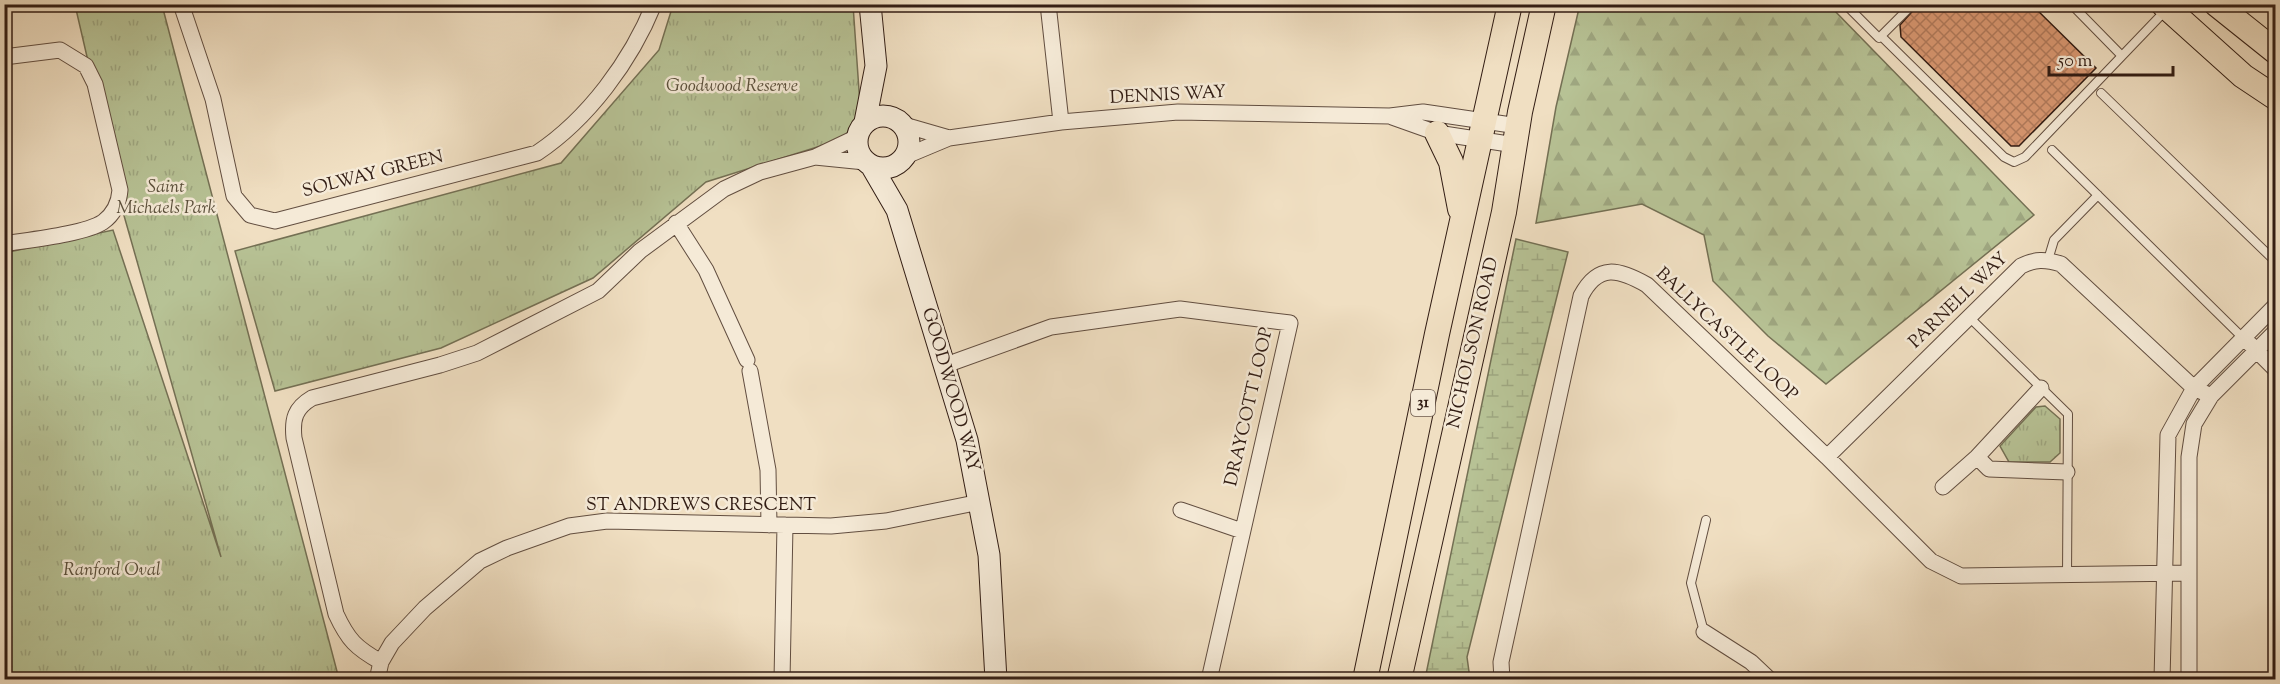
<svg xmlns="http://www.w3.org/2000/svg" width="2280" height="684" font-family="'Sorts Mill Goudy',serif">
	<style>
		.forest { fill: url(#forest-firs); stroke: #747054; stroke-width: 1.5 }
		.wetland { fill: url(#wetland-marsh); stroke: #747054; stroke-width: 1.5 }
		.park { fill: url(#park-tufts); stroke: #747054; stroke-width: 1.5 }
		.building { fill: url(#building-cross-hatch); stroke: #321d14; stroke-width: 1.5 }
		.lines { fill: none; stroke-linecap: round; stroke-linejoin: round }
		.lane-casing { stroke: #624e40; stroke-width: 10 }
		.street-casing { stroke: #624e40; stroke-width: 17 }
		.secondary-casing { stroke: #321d14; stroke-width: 23 }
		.primary-casing { stroke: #321d14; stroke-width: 26 }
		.lane { stroke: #f5ead7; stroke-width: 8 }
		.street { stroke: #f5ead7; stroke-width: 15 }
		.secondary { stroke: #f5ead7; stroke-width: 21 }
		.primary { stroke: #f0dfc2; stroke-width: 24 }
		.labels { text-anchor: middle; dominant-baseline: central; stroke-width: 5; stroke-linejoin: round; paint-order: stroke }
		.shield { fill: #f5ead7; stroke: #6c5a4e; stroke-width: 1.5 }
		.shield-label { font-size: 16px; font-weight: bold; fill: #321d14 }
		.park-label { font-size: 18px; font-style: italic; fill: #5a4f3b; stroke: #f5ead7 }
		.street-label { font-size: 18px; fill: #321d14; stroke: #f5ead7 }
	</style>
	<defs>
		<pattern id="forest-firs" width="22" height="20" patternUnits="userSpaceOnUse" patternTransform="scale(1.5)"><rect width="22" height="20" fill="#b7c295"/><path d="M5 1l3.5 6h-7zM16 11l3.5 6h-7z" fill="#9ea680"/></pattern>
		<pattern id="wetland-marsh" width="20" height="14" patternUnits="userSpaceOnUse" patternTransform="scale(1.5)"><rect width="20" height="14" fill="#b7c295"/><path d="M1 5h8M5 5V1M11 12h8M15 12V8" fill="none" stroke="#9ea680"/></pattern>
		<pattern id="park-tufts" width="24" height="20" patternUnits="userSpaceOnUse" patternTransform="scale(1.5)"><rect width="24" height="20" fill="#b7c295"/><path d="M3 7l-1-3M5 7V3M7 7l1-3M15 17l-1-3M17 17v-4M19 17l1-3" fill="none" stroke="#9ea680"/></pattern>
		<pattern id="building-cross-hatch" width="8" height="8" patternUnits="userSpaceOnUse" patternTransform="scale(1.5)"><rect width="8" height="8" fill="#d99872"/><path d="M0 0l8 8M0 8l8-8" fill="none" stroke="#b17b5c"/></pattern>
	</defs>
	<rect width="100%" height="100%" fill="#f0dfc2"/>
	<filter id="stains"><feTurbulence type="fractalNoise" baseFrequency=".00333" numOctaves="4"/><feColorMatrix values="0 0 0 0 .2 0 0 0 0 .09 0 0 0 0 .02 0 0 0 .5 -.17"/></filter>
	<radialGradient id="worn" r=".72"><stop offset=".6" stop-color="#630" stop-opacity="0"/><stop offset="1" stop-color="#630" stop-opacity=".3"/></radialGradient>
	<path class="forest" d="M1580,4L1829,5L2034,215L1826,384L1768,336L1713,281L1704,235L1642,204L1536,223L1556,107Z"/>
	<path class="wetland" d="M1516,239L1568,252L1467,657L1470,679H1425Z"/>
	<path class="park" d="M75,5H162L339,679H5L4,253L113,230L221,557L123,212Z
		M673,5H853L862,133L706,182L593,278L441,348L275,391L235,251L561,163L659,50Z
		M2045,406L2060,419V453L2050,462H2009L2000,446L2036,407Z"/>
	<path class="building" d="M1919,4H2031L2096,68L2019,146H2011L1901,37L1900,25Z"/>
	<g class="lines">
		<g class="lane-casing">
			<path id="lane" d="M1845,4L1879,38L1913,4
				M2071,4L2122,56
				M1881,36L2004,157L2014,162L2025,157L2166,10
				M2101,93L2276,262
				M2052,150L2243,338
				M2048,260L2054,240L2098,195
				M1969,317L2068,414L2067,576
				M1704,632L1691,583L1706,520"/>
		</g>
		<g class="street-casing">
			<path id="street" d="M181,4L213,99L234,196L250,215L275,221L537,153C588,119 631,61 654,4
				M1048,4L1061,122
				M4,57L60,50L86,66L95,84L120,190C119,203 114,214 103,222C85,234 28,240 4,244
				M1392,117L1437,133L1515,145
				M904,125L949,138
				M906,156L949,138L1061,122L1178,112L1390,116L1423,112L1518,126
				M815,157L865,162
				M676,223L706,270L747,360
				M2250,344L2276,370
				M943,366L1051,327L1180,309L1290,323L1209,680
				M750,371L768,470L769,525
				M1827,457L2021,266C2035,259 2045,259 2061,264L2194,388L2211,396
				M1977,457L1989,469L2067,472
				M1943,487L1977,457L2041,388
				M1181,510L1242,531
				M1704,632L1751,662L1770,680
				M381,662C356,648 348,640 336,614L294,438C292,419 295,408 312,398L440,365L477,353L598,291L640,251L724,189L760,172L815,157L857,137
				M377,680L381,662L392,643L425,608L480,561L507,548L569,526L607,521L831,526L886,521L980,502
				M782,680L785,525
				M1502,680L1501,662L1581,296C1598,263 1619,269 1647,285L1827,457L1931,561L1961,576L2189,573
				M2162,680L2168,435L2194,388L2276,305
				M2189,680V457L2194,424L2211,396L2276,331"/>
		</g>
		<g class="secondary-casing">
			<path id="secondary" d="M857 142a26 26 0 1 1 52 0a26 26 0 1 1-52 0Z
				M865,122L876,66L870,4
				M872,167L897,210L967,440L989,555L996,680"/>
		</g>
		<g class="primary-casing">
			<path id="primary" d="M2163,4L2243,76L2276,98
				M2216,4L2276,52
				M1437,133L1451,162L1460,209
				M1365,680L1437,334L1510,4
				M1399,680L1504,212L1520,112L1544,4"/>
		</g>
		<use href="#lane" class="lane"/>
		<use href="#street" class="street"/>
		<use href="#secondary" class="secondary"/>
		<use href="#primary" class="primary"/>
	</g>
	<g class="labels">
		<rect class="shield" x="1411" y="390" width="24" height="26" rx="4.5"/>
		<g class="shield-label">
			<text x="1423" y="403">31</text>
		</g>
		<g class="park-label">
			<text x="732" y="87">Goodwood Reserve</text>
			<text x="166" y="188">Saint<tspan x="166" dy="21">Michaels Park</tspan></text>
			<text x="112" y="571">Ranford Oval</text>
		</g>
		<g class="street-label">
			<text transform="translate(1168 96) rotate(-3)">DENNIS WAY</text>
			<text transform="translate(373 175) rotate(-14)">SOLWAY GREEN</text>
			<text transform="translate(1959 301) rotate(-44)">PARNELL WAY</text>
			<text transform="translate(1726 335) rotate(43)">BALLYCASTLE LOOP</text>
			<text transform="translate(1474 343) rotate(-77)">NICHOLSON ROAD</text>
			<text transform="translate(950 390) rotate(74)">GOODWOOD WAY</text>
			<text transform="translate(1250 407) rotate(-77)">DRAYCOTT LOOP</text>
			<text x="701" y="506">ST ANDREWS CRESCENT</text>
		</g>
	</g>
	<rect width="2280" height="684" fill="none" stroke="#f0dfc2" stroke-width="24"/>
	<rect x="6" y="6" width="2268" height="672" fill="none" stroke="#321d14" stroke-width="3"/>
	<rect x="12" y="12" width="2256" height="660" fill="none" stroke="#321d14" stroke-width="1.5"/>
	<path d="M2049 66v9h124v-9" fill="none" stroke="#321d14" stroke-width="3"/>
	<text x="2058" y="66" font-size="18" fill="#321d14" stroke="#f5ead7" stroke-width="4.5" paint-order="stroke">50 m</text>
	<rect width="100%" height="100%" filter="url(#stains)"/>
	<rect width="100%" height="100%" fill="url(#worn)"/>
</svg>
